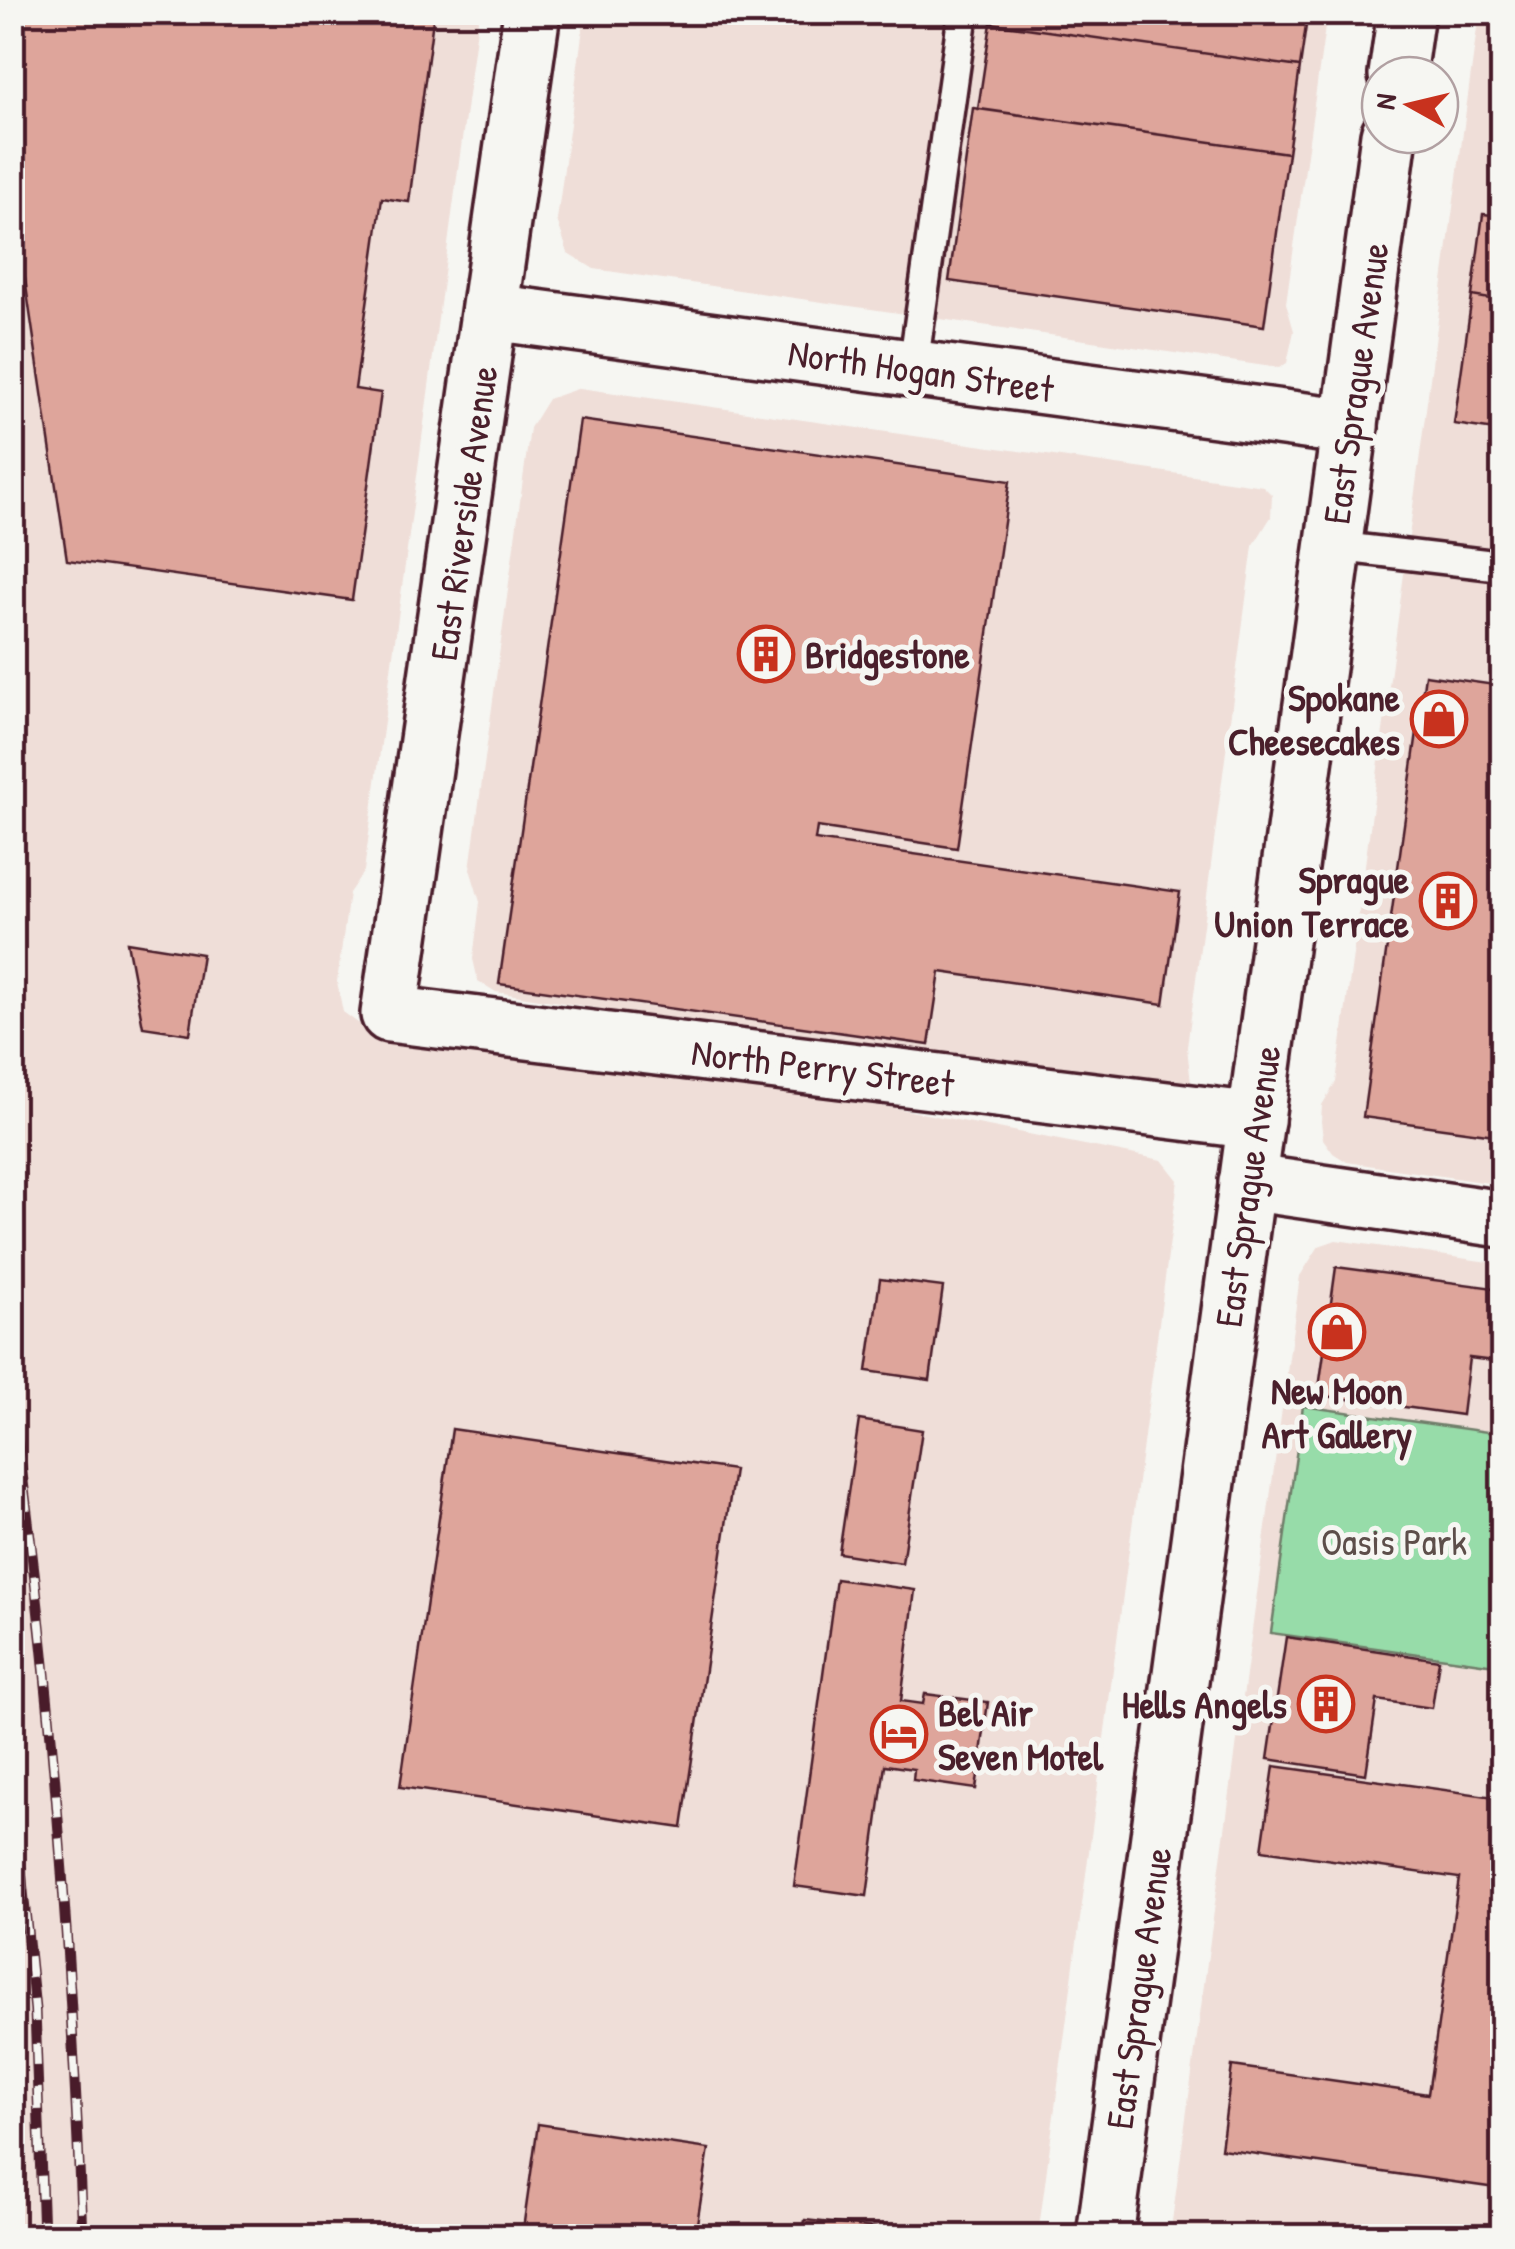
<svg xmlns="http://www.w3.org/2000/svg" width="1515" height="2249" font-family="'Patrick Hand',sans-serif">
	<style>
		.built { fill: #efded8 }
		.green { fill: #97dca9; stroke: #707e6a; stroke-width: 2.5 }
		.building { fill: #dea59b; stroke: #4a1f2b; stroke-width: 2.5 }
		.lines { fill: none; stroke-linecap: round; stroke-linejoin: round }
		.service-casing { stroke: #4a1f2b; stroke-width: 35 }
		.minor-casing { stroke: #4a1f2b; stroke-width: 62 }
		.primary-casing { stroke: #4a1f2b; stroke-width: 62 }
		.service { stroke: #f6f6f2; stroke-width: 28 }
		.minor { stroke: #f6f6f2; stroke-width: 55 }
		.primary { stroke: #f6f6f2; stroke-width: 55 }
		.rail-casing { stroke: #4a1f2b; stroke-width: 11 }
		.rail { stroke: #f6f6f2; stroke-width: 8; stroke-dasharray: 22; stroke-linecap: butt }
		.labels { text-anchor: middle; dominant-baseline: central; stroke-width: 10; stroke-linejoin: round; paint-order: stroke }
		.street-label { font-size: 38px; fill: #4a1f2b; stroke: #f6f6f2 }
		.poi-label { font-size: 38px; font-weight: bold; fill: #4a1f2b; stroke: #f6f6f2; text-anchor: end }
		.park-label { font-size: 38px; fill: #5d4e4a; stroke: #f6f6f2 }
	</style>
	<rect width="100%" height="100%" fill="#f6f6f2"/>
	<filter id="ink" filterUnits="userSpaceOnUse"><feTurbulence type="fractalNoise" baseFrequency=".01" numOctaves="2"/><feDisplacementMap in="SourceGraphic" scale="20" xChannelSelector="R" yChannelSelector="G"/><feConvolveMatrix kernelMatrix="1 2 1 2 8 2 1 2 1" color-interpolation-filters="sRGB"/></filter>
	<g filter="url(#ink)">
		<path class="built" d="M12,13H479L364,871L349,893L337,982L343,1012L369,1031L895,1108L1162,1160L1178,1180L1038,2236H13Z
			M585,13H1327L1286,303L1294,331L1287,363L1279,368L594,269L568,253L557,220Z
			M1479,13H1502V1185L1347,1162L1333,1153L1323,1139L1321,1121L1322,1105L1336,1082Z
			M580,388L1263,486L1272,495L1271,517L1253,546L1187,1047L1192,1093L1175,1100L496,992L478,981L473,959L480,902L470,869L530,428L548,399Z
			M1336,1240L1502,1264V2236H1170L1300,1276L1319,1246Z"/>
		<path class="green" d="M1303,1406L1502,1434V1666L1271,1633Z"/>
		<path class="building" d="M12,12H434L409,202L382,198L355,389L381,393L352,600L67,560L12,192Z
			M992,12H1308L1300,67L991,23Z
			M991,23L1300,67L1288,153L978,109Z
			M973,108L1288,153L1264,326L949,281Z
			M1483,214L1502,216V301L1472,296Z
			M1472,296L1502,301V431L1454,424Z
			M580,420L1010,481L957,848L817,827L815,840L1180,892L1164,1004L940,972L929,1045L499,984Z
			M1425,675L1502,686V1136L1363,1117Z
			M127,942L202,954L190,1034L143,1027Z
			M1336,1267L1502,1289V1362L1469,1358L1462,1415L1318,1395Z
			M880,1279L943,1287L930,1380L867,1371Z
			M859,1420L922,1430L902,1563L839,1553Z
			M452,1429L734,1470L682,1828L400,1787Z
			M836,1579L915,1590L901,1701L923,1704L925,1694L988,1702L976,1789L913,1780L914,1769L885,1765L867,1896L794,1886Z
			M1286,1637L1439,1660L1432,1708L1377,1700L1366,1774L1268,1759Z
			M1274,1766L1502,1798V2140L1496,2188L1221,2149L1232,2066L1428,2094L1459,1878L1262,1850Z
			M538,2124L709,2149L695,2236H522Z
			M805,2220L947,2236H802Z"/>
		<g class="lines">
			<g class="service-casing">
				<path id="service" d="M913,368L963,12
					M1333,546L1502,566"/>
			</g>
			<g class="minor-casing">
				<path id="minor" d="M532,12L389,1014L1256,1121
					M492,312L1350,427
					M1247,1182L1502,1219"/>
			</g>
			<g class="primary-casing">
				<path id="primary" d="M1397,75L1406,12
					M1105,2236L1389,135"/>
			</g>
			<use href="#service" class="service"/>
			<use href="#minor" class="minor"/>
			<use href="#primary" class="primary"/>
			<g class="rail-casing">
				<path id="rail" d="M12,1401C52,1678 71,1958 82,2236
					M12,1781L35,2010L43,2236"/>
			</g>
			<use href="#rail" class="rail"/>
		</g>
	</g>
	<defs>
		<g id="building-ring" transform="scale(2.875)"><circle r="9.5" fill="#f6f6f2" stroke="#c8321e" stroke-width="1.5"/><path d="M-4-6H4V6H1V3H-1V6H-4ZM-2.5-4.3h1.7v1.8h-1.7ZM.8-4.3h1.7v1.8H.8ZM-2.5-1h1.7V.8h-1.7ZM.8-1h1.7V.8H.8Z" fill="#c8321e"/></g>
		<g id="shop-ring" transform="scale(2.875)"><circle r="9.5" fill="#f6f6f2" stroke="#c8321e" stroke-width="1.5"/><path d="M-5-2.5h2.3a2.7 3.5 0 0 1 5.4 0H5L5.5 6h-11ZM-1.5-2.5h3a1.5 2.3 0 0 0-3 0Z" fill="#c8321e"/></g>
		<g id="hotel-ring" transform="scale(2.875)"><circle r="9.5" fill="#f6f6f2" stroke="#c8321e" stroke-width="1.5"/><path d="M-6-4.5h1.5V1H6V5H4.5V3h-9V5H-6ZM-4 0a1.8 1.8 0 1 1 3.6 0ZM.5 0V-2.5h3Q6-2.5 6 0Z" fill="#c8321e"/></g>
	</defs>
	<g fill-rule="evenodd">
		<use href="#building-ring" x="766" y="654"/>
		<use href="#shop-ring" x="1439" y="719"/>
		<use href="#building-ring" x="1448" y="901"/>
		<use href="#shop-ring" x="1337" y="1332"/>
		<use href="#building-ring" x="1326" y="1704"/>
		<use href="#hotel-ring" x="899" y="1734"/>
	</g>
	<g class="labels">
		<g class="street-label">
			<text transform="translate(921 370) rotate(8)">North Hogan Street</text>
			<text transform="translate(1355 383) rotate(-82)">East Sprague Avenue</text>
			<text transform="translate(463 513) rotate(-82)">East Riverside Avenue</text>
			<text transform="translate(823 1067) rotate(7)">North Perry Street</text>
			<text transform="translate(1247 1186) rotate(-82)">East Sprague Avenue</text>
			<text transform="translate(1138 1988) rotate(-82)">East Sprague Avenue</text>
		</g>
		<g class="poi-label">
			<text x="805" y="654" text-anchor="start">Bridgestone</text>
			<text x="1400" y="697">Spokane<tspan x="1400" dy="44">Cheesecakes</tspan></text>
			<text x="1409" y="879">Sprague<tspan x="1409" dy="44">Union Terrace</tspan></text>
			<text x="1337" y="1390" text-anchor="middle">New Moon<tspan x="1337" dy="44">Art Gallery</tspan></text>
			<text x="1287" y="1704">Hells Angels</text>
			<text x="938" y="1712" text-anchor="start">Bel Air<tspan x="938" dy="44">Seven Motel</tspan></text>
		</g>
		<g class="park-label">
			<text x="1394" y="1541">Oasis Park</text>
		</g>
	</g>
	<rect width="1515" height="2249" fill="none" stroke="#f6f6f2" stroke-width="50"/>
	<rect x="25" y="25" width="1465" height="2199" fill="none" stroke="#4a1f2b" stroke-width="4" filter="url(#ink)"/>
	<g transform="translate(1410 105) rotate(278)"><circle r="48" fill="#f6f6f2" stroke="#b1a0a2" stroke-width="2.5"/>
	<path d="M0-8L18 38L0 25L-18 38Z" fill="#c8321e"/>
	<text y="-15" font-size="28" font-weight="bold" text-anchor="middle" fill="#4a1f2b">N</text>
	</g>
</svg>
